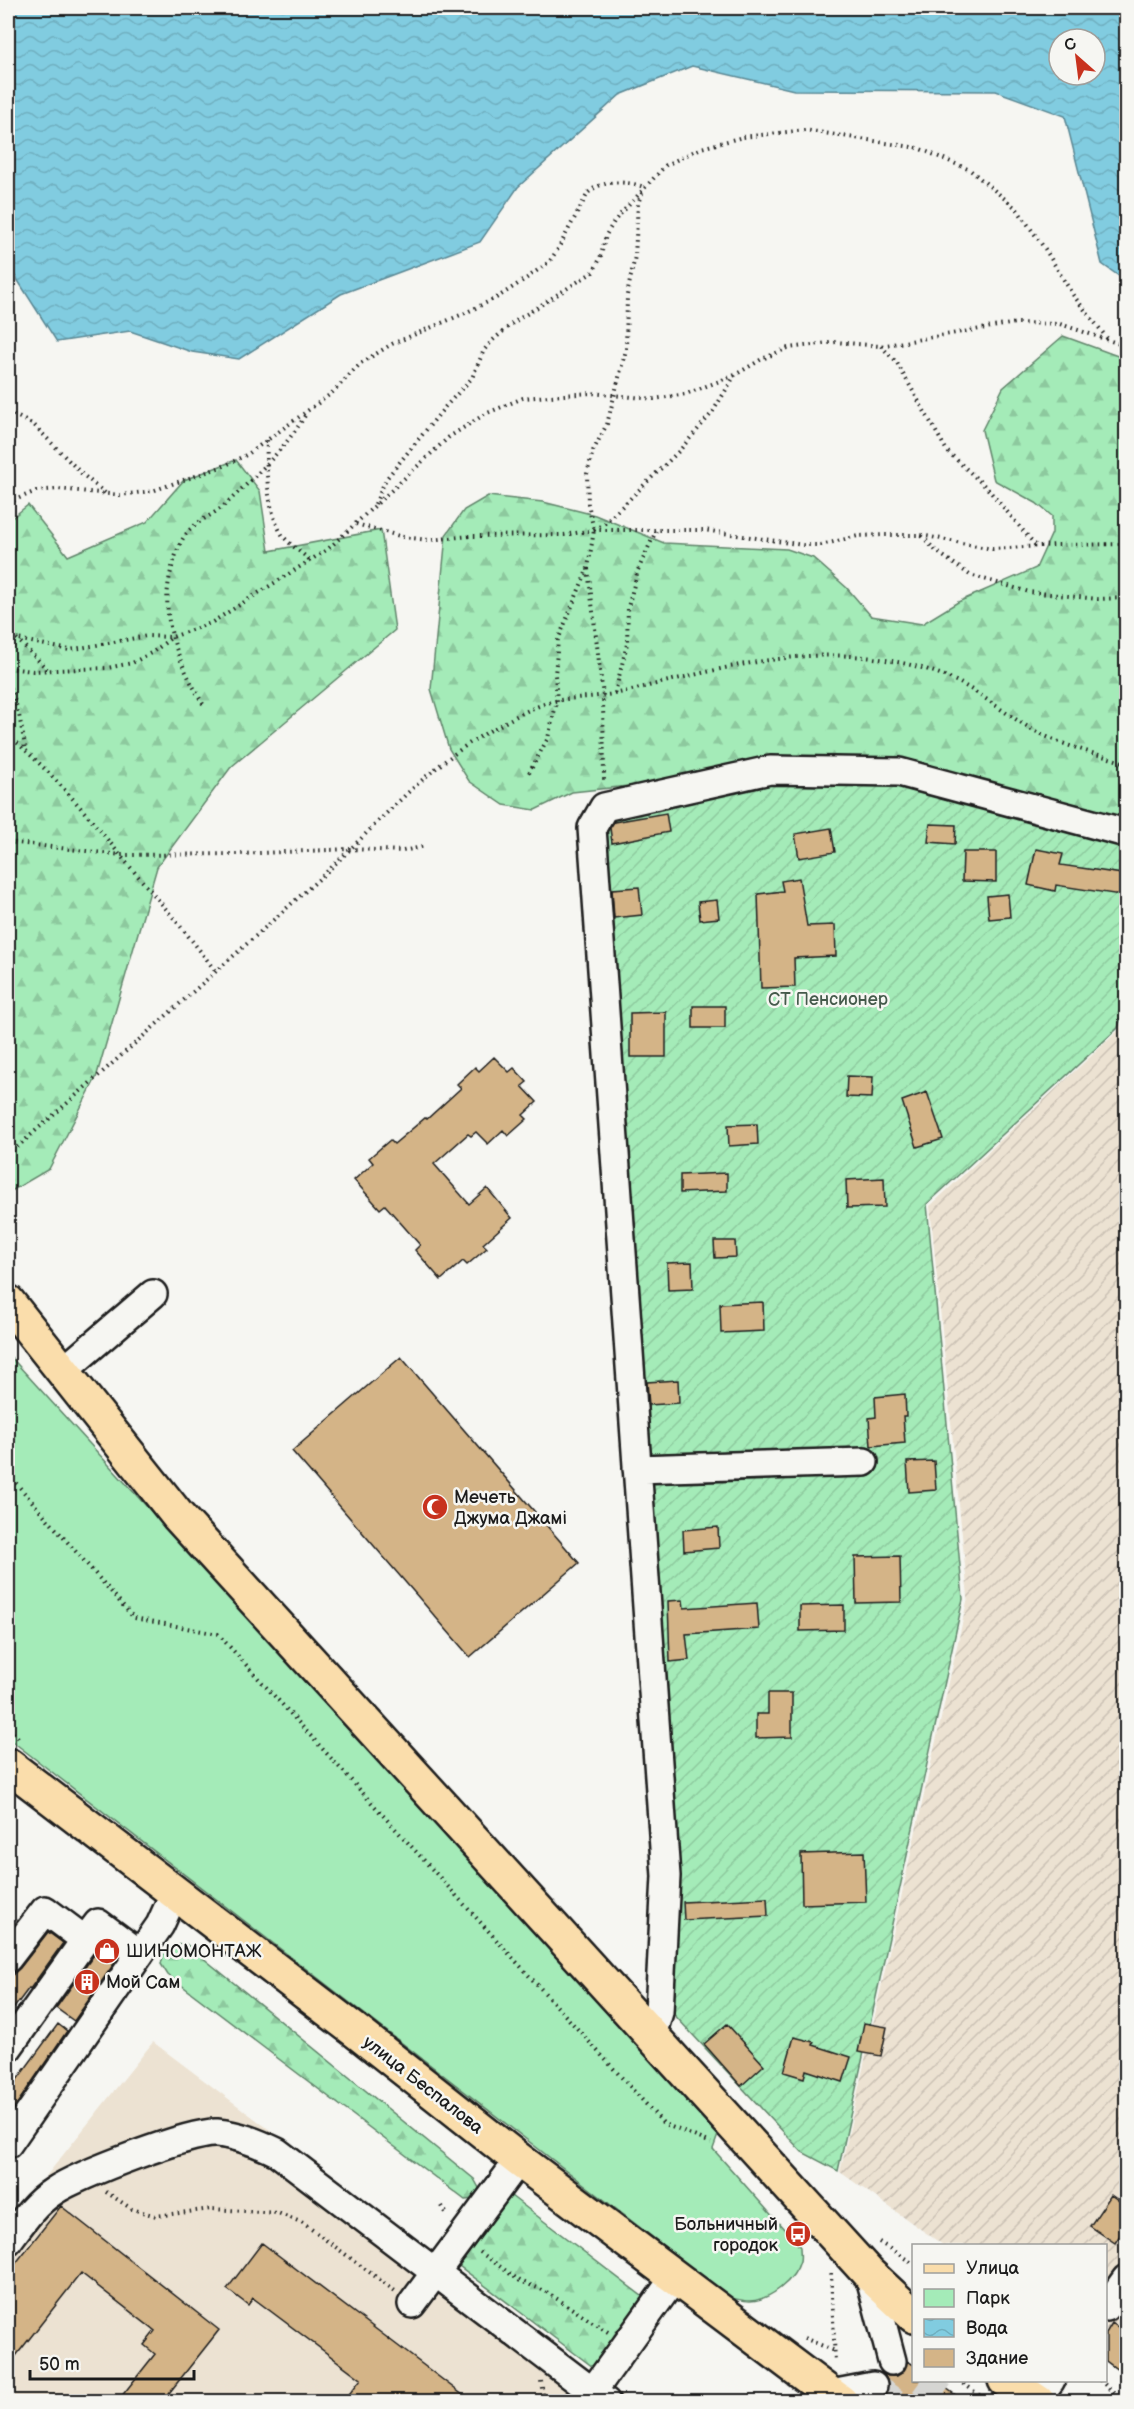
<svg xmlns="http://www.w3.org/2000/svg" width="1134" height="2409" font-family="'Balsamiq Sans',sans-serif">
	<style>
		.built { fill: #ece2d2 }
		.industrial { fill: url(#industrial-furrows) }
		.forest { fill: url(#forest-firs); stroke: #60846a; stroke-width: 1.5 }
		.park { fill: #a4ebb8; stroke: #60846a; stroke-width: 1.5 }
		.garden { fill: url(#garden-furrows); stroke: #60846a; stroke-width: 1.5 }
		.water { fill: url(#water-waves); stroke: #598692; stroke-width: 1.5; fill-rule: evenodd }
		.building { fill: #d4b487; stroke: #1c1c1c; stroke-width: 1.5 }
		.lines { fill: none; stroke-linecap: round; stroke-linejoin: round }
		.minor-tunnel { stroke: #d5d5d2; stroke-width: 27; stroke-dasharray: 27 14; stroke-linecap: butt }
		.minor-casing { stroke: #1c1c1c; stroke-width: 32 }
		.major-casing { stroke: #1c1c1c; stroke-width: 38 }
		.path { stroke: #1c1c1c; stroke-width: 4; stroke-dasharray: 1.5 4.5; stroke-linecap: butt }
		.minor { stroke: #f6f6f2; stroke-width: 27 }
		.major { stroke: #faddab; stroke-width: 33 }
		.labels { text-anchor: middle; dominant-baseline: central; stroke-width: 5; stroke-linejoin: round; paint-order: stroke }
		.park-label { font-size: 18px; fill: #455a4b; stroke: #f6f6f2 }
		.poi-label { font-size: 18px; fill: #1c1c1c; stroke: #f6f6f2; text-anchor: start }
		.street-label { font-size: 18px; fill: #1c1c1c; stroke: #f6f6f2 }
	</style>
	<defs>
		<pattern id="industrial-furrows" width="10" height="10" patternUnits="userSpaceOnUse" patternTransform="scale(1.5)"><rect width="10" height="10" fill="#ece2d2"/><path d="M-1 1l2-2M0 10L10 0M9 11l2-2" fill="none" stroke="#cac1b4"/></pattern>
		<pattern id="forest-firs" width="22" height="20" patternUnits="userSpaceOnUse" patternTransform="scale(1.5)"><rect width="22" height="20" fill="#a4ebb8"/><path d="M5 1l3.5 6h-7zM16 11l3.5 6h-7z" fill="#8dc99e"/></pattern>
		<pattern id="garden-furrows" width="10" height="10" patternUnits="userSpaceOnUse" patternTransform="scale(1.5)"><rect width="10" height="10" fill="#a4ebb8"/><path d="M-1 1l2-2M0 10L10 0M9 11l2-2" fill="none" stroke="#8dc99e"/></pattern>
		<pattern id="water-waves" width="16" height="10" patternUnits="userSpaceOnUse" patternTransform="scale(1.5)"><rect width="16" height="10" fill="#81cce0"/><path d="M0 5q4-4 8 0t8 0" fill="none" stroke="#6fafc0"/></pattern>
	</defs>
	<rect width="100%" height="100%" fill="#f6f6f2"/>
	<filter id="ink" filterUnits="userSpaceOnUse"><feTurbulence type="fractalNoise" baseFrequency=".0167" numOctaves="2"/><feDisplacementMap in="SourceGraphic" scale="12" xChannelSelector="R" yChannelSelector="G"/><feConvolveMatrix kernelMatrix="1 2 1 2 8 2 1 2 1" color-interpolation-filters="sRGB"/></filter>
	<g filter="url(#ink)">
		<path class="built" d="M153,2042L630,2401H8V2224Z"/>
		<path class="industrial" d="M1126,1009V2377L1106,2362V2246L943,2245L840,2172L968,1597L930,1206L1119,1030Z"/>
		<path class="forest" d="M1063,336L1126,359V833L937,768L638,785L572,792L535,810L504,805L469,781L449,749L431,689L446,535L464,510L488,496L543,502L595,515L664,543L787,549L813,558L847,588L871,616L922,624L958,602L1036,568L1052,533V516L1036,503L994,480L982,430L1003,388Z
			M236,460L260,491L269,551L381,530L395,630L231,767L157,867L96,1078L49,1169L8,1193V521L28,505L68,556L147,522L184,480Z
			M186,1944L474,2179L479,2188L476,2199L465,2200L168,1975L161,1964L164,1952L175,1945Z
			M511,2196L643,2297L593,2367L459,2266Z"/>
		<path class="park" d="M8,1354L718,2135L713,2149L800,2247C800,2251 801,2257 800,2261C795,2280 770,2300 750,2301C744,2301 737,2299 731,2298L8,1738Z"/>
		<path class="garden" d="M890,780L1126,844V999L1118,1028L927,1204L963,1599L838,2171L802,2152L666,2006L597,835L606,819L762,782Z"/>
		<path class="water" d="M8,8H1126V281L1102,264L1065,116L996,91L794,90L692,66L620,95L518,187L480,242L341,294L239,359L192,352L130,331L57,342L8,265ZM1059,39H1095V75H1059Z"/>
		<path class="building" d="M666,813L669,832L612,843L610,828L614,822Z
			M930,824L956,825L955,844L928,842Z
			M831,828L835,852L799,858L795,834Z
			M1036,849L1063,854L1060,865L1122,874L1120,895L1056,885L1055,891L1028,885Z
			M963,852H996V882L962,881Z
			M799,878L807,926L835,925L836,956L794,958L795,987L761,988L758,894L783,891L781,881Z
			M639,887L642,915L614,918L612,889Z
			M1008,894L1010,917L989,919L987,896Z
			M717,900L719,918L700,920L698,902Z
			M693,1006H725V1028H693Z
			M666,1012V1057H630V1013Z
			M494,1057L509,1072L514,1068L527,1082L522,1086L537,1102L523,1115L527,1119L508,1136L503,1130L488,1144L476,1132L471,1136L468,1134L434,1164L469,1204L487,1188L512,1218L483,1244L487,1248L467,1265L463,1261L441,1280L415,1250L420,1245L385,1205L380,1209L354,1180L373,1163L369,1158L390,1140L394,1144L425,1118L427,1119L461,1088L457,1084L475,1067L479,1071Z
			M847,1076L873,1077L872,1098L846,1097Z
			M927,1092L943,1139L917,1147L902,1101Z
			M757,1124L758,1144L729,1146L728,1125Z
			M727,1173V1191L680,1193V1175Z
			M884,1178L885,1207L847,1208L846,1180Z
			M714,1241H735L736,1257L715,1258Z
			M692,1262L693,1289L668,1290L667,1263Z
			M763,1302L764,1331L721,1333L720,1304Z
			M401,1357L579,1563L470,1657L292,1451Z
			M678,1380L679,1403L649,1405L647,1382Z
			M905,1394L906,1416H903L905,1443L871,1446L869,1418L876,1417L875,1397Z
			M934,1461L936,1490L909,1492L907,1462Z
			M718,1527L719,1548L684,1551L683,1530Z
			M900,1556L901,1602L856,1603L855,1557Z
			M683,1600L684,1608L757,1603L759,1629L686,1634L689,1660L670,1662L668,1601Z
			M844,1605V1630L800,1631V1606Z
			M768,1693H792V1737L756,1738V1714H768Z
			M864,1852L866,1902L802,1904L801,1854Z
			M767,1898L768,1916L684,1920L683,1902Z
			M48,1932L63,1943L30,1989L29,1988L8,2016V1979L20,1968Z
			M101,1945L118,1958L74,2021L56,2008Z
			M864,2023L887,2027L881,2056L858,2052Z
			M58,2024L67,2031L8,2117V2092Z
			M727,2024L764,2065L741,2086L704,2044Z
			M794,2037L814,2042L813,2045L851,2057L843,2082L806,2070L804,2078L784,2072Z
			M1111,2195L1126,2206V2226L1115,2243L1090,2226Z
			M61,2206L219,2330L162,2402H117L155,2354L144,2345L155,2331L81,2273L8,2366V2273Z
			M262,2243L385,2336L472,2402H343L361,2379L253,2298L248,2305L227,2289Z
			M1112,2323L1126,2333V2376L1106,2361V2333Z
			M907,2361L914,2365V2380H935L965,2402L878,2400L884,2397L888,2391V2382L883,2373L888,2376H897L903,2372Z"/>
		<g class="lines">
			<path class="minor-tunnel" d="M921,2380L951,2402
				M873,2386L895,2402"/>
			<g class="minor-casing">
				<path id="minor" d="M62,1372L153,1294
					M637,1469L864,1462
					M8,1958L45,1910L85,1940L98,1923L140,1954
					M652,2035L659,2012L666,1876L592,828L604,807L770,770L899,772L1126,833
					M8,2048L85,1940
					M8,2144L160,1925L174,1894
					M8,2241C22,2222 34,2204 54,2191C78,2175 191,2131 217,2133C239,2135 258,2143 277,2152L606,2402
					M869,2274L892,2361
					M412,2304L519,2160
					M1106,2307L1126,2279
					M831,2394L873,2386
					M1036,2400L1051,2380
					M585,2402L675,2277"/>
			</g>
			<g class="major-casing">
				<path id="major" d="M8,1302L178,1516L869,2274L914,2316
					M8,1765L357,2032L519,2160L841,2402
					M1005,2380L1038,2402"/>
			</g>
			<path class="path" d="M881,346L897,363L947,451L987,488L1037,547
				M8,412L34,425L82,474L105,493
				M267,440C266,469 266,510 283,536C290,545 302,553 311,561
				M8,503L36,491L58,489L120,495L152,491L224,466L248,454L332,393L361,363L392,344L463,314L498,297L527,278L549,262L558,249L588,193C602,179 627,181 644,187
				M375,504L386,479L445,407L472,378L484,350L492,341L514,322L593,272L600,259L606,235L615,220L666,165L701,148L743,137L805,130L918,148L970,170L1017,209L1045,249L1073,295L1107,338
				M356,524L403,537L429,540L470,536L564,535L594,530H704L803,545H821L858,536L884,535H921L992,549L1057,545L1126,544
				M594,530L605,523L679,451L712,413L735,375
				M922,536L936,551L970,575L1029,592L1098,599L1126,598
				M588,569L603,696L604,782
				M8,630L47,669
				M8,637L69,650L147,636L172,637
				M8,668L33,671L107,668L132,663L153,652L172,637L211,623L328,549L449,437L485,414L523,398L591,393L654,399L686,394L735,375L762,359L788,348L836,342L880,346L1016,323L1060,324L1126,346
				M8,682L18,710L26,750
				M615,693L627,644L628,607L638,570L656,531
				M203,704C177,659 156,613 174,561C177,551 181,539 188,532C197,521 211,516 221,508C230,501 237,493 245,486C268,463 291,441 307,412
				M8,735C50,770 86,813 120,855C153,894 186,931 216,972
				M529,773L548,738L557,701L555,675L558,640L588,568L594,530L588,504L587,474L593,451L607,424L626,350L627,295L635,256L638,203L643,191
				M8,842L121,855L239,854L351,849L403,851L426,846
				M8,1155C112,1064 216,972 319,879C376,827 424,767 493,729C514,717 537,704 560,700C579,697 599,697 619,693C705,673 796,644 886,660C912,664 944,673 967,687C991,701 1014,720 1039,733C1067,747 1097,754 1126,763
				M8,1474L134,1618L218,1634L664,2124L711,2143
				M8,1729L21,1740
				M106,2192L132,2209L156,2216L211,2209L278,2213L303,2223L395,2291
				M442,2206L448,2216
				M879,2242L914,2264
				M480,2252L520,2281L545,2291L608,2332
				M831,2273L835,2362
				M804,2338L835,2351
				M959,2380L983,2398
				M1100,2380L1123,2402
				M541,2381L544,2402"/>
			<use href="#minor" class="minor"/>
			<use href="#major" class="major"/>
		</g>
	</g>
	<defs>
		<g id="mosque-disc" transform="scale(1.35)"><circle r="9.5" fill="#c8321e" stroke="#f6f6f2"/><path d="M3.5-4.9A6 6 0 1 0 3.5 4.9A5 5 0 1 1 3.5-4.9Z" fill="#fff"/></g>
		<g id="shop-disc" transform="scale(1.35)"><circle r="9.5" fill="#c8321e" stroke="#f6f6f2"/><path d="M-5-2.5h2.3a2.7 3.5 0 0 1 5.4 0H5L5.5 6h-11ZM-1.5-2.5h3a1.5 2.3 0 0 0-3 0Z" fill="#fff"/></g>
		<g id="building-disc" transform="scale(1.35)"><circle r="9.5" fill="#c8321e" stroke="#f6f6f2"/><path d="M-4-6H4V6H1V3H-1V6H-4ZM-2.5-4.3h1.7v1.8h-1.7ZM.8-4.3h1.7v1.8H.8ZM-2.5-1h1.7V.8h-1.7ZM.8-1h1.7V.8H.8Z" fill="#fff"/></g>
		<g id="bus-disc" transform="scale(1.35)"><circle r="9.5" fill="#c8321e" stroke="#f6f6f2"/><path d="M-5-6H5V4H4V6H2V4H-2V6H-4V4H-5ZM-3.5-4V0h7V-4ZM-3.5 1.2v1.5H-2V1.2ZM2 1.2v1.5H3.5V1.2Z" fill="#fff"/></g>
	</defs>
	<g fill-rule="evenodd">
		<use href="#mosque-disc" x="435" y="1507"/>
		<use href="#shop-disc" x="107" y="1951"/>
		<use href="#building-disc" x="87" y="1982"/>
		<use href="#bus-disc" x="798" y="2234"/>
	</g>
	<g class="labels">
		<g class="park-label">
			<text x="828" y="999">СТ Пенсионер</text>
		</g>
		<g class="poi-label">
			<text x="454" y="1497">Мечеть<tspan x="454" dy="21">Джума Джамі</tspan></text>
			<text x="126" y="1951">ШИНОМОНТАЖ</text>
			<text x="106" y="1982">Мой Сам</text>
			<text x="778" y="2224" text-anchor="end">Больничный<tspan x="778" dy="21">городок</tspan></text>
		</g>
		<g class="street-label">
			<text transform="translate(423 2085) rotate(38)">улица Беспалова</text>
		</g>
	</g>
	<rect width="1134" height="2409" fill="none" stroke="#f6f6f2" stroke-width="30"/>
	<rect x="15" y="15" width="1104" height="2379" fill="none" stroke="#1c1c1c" stroke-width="2" filter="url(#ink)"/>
	<rect x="912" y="2244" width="195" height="138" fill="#f6f6f2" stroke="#9f9f9c" stroke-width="1.5"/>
	<rect x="924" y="2264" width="30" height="9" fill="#faddab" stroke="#9f9f9c" stroke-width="1.5"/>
	<text x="966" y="2274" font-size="18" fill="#1c1c1c">Улица</text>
	<rect x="924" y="2289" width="30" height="18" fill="#a4ebb8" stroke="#9f9f9c" stroke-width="1.5"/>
	<text x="966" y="2304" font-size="18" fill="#1c1c1c">Парк</text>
	<rect x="924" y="2319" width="30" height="18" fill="url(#water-waves)" stroke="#9f9f9c" stroke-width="1.5"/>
	<text x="966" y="2334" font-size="18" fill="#1c1c1c">Вода</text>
	<rect x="924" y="2349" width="30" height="18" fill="#d4b487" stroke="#9f9f9c" stroke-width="1.5"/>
	<text x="966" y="2364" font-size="18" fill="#1c1c1c">Здание</text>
	<g transform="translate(1077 57) rotate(332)"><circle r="28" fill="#f6f6f2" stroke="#9f9f9c" stroke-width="1.5"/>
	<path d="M0-4.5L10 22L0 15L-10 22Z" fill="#c8321e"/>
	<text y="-9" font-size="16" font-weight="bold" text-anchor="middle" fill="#1c1c1c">С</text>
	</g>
	<path d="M30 2370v9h164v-9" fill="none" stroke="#1c1c1c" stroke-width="3"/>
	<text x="39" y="2370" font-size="18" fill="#1c1c1c" stroke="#f6f6f2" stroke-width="4.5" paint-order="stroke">50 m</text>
</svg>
